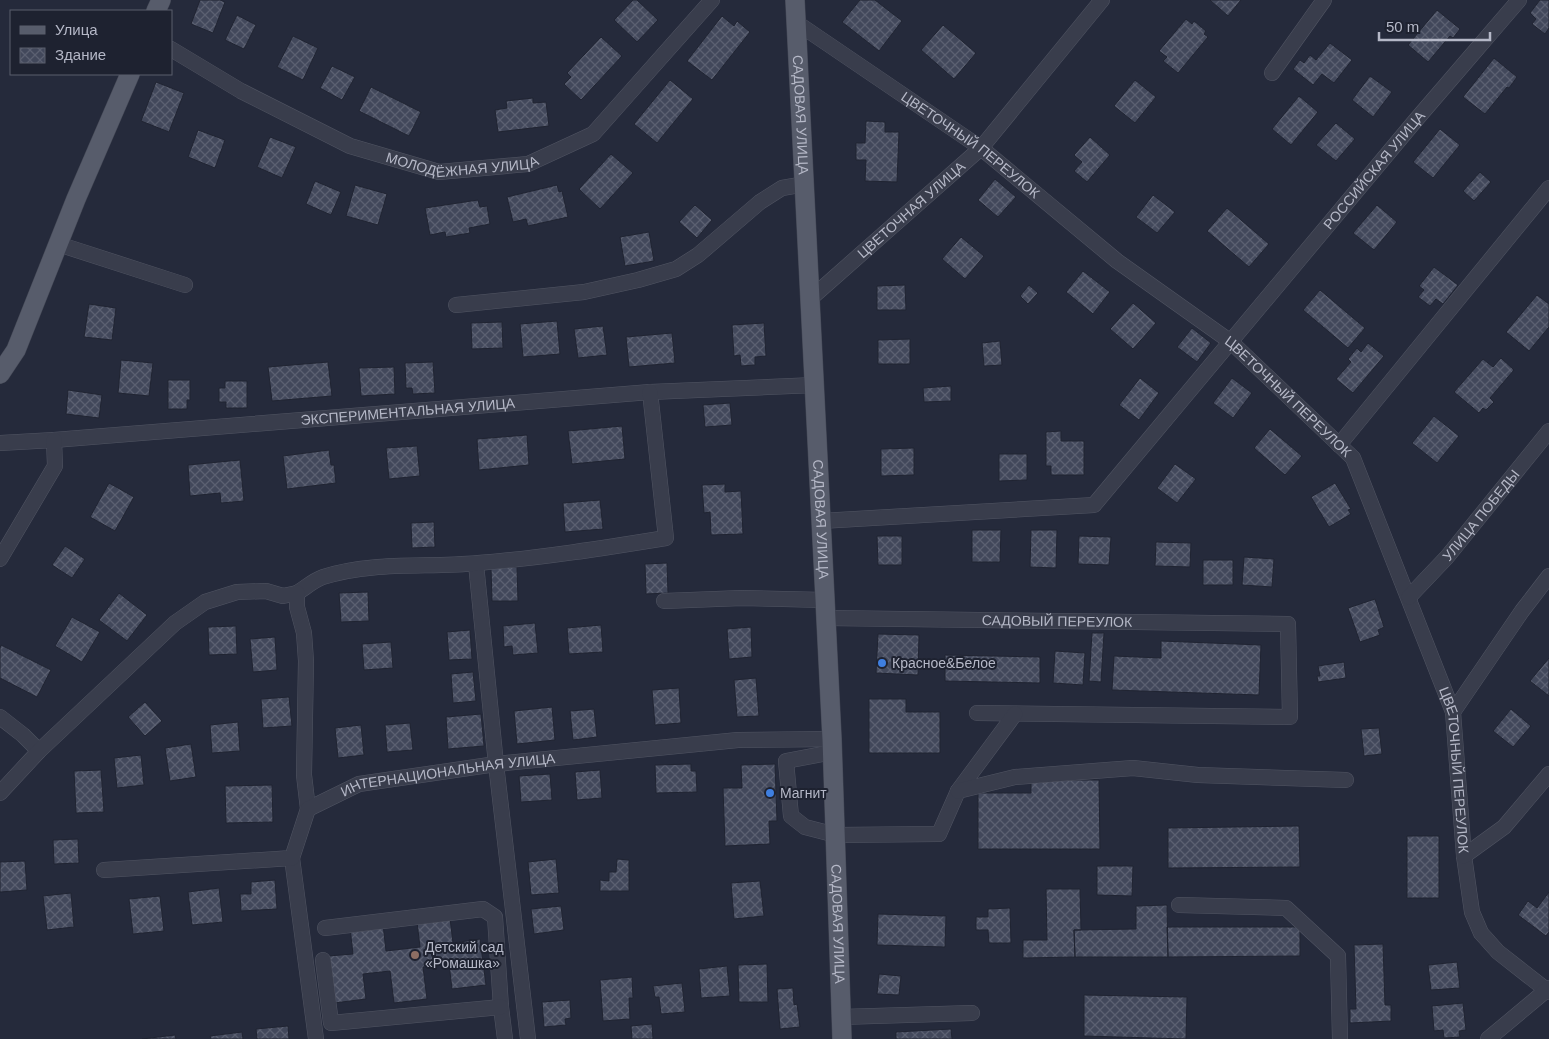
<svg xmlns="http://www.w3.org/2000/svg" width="1549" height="1039" font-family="Arial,sans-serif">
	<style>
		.building { fill: url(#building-cross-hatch); stroke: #202432 }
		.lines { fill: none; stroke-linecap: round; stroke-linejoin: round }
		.minor-casing { stroke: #515563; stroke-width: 16 }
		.major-casing { stroke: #424654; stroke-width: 20 }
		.minor { stroke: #393d4c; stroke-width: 15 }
		.major { stroke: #575c6b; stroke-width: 19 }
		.shop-dot { fill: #3f7fe0; stroke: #1e2230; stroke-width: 2 }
		.education-dot { fill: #8d6e63; stroke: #1e2230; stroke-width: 2 }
		.labels { text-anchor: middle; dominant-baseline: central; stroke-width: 4; stroke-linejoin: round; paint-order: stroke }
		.street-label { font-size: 14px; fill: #b5b8c7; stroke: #1e2230 }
		.poi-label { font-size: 14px; fill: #b5b8c7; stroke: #1e2230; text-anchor: start }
	</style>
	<defs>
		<pattern id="building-cross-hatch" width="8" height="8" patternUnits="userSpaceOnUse" patternTransform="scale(1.25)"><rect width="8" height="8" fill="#42485b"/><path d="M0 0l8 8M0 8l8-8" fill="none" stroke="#5b6071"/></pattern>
	</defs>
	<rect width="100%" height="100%" fill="#252a3b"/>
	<path class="building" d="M200,0H220L225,2L213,33L191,24Z
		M633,0H637L658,20L637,42L614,20Z
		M860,0H875L902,21L879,51L842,22Z
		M1210,0H1241L1228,16Z
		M1540,0H1549V28L1545,34L1532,24L1536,19L1530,13Z
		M1437,10L1460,29L1453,38L1450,36L1428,62L1408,45Z
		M237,15L256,25L244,49L225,40Z
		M722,16L734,26L737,21L750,32L712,80L687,61Z
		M1186,19L1192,24L1194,21L1206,31L1204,34L1208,37L1178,73L1163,61L1167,57L1159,51Z
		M943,25L976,53L954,79L921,50Z
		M293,36L318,48L303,80L277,67Z
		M601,37L622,56L581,100L564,84L571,77L567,73Z
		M1330,43L1352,60L1334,83L1322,74L1313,85L1293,69L1300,60L1304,63L1310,55L1316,60Z
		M1494,58L1517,77L1509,88L1507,87L1485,114L1463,97Z
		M332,66L355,77L342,100L320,88Z
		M1370,76L1392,92L1373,117L1352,100Z
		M670,80L693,99L657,143L634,124Z
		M1135,80L1156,97L1135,123L1114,106Z
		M156,82L184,93L169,132L141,121Z
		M371,87L421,112L409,136L359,111Z
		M1299,96L1318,112L1291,145L1272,129Z
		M533,98V103L546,102L549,126L498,132L495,110L507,108L506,101Z
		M866,121L885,122V132H899L897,182L865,181L866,160H856V143H865Z
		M1336,123L1355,139L1336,161L1316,145Z
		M1440,129L1460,145L1433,178L1413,162Z
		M198,130L225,140L215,168L188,157Z
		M270,137L296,147L282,178L257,167Z
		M1090,137L1110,155L1087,182L1074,171L1082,162L1074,155Z
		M611,154L633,173L600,209L579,189Z
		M1480,172L1491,182L1474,201L1463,191Z
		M995,179L1016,197L998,217L978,200Z
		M315,181L341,192L331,215L306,204Z
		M355,185L387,194L378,225L346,216Z
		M557,185L559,192L562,191L568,217L528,226L526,219L513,222L507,197Z
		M1153,195L1175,212L1157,233L1136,217Z
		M478,200L480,207L487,206L490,224L469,228L470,233L446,237L445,232L430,235L425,208Z
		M695,205L712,220L697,238L679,222Z
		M1377,205L1397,222L1374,250L1353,233Z
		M1227,208L1269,244L1249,267L1207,231Z
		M649,232L654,261L625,266L620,237Z
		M961,237L984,256L965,279L942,259Z
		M1434,267L1458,285L1443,304L1436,299L1430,306L1418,297L1424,290L1419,286Z
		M1083,271L1110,292L1093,314L1066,292Z
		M905,285L906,310H877V286Z
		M1029,285L1038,293L1028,304L1020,296Z
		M1320,290L1365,328L1348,348L1303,310Z
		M1537,295L1549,304V327L1529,351L1506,332Z
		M1133,303L1156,323L1133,349L1110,329Z
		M89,304L116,308L112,340L84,337Z
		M557,321L560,354L523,357L520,324Z
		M502,322L503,348L472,349L471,323Z
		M764,323L766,356L755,357V365L741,366L740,355L734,356L732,325Z
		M603,326L607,355L578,358L574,329Z
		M1192,328L1211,343L1197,362L1177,347Z
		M672,333L675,363L629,367L626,337Z
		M910,339V364H878V340Z
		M1000,341L1002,365L984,366L982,343Z
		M1368,343L1384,356L1353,393L1336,379L1351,362L1348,359L1357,348L1361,352Z
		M1501,358L1514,370L1490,398L1494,402L1486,410L1483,408L1479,413L1454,392L1483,359L1493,367Z
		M121,360L153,363L149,396L118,393Z
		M328,362L332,396L272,401L268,367Z
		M433,362L435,393L413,394L412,388H406L405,363Z
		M394,367L395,394L361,396L359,368Z
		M1140,378L1159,393L1139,420L1119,405Z
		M1232,378L1252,393L1233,418L1213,403Z
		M168,380H190V400H187V409H168Z
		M225,381H247V408H226V402H219V388H225Z
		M951,386V401L924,402L923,388Z
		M68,390L102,395L99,418L66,414Z
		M730,403L732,425L705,427L703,405Z
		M1434,416L1459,436L1437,463L1412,443Z
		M622,426L625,459L572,464L568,431Z
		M1270,429L1302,456L1285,475L1254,448Z
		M1061,431V441H1084V475H1051V466H1046V432Z
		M527,435L529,465L479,470L477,439Z
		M417,446L420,476L389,479L386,448Z
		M914,448V475L881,476V449Z
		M329,450L331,465H334L336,483L287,489L283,456Z
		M999,454H1027V480L999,481Z
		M240,460L244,501L221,503L220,493L190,496L188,465Z
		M1175,464L1196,479L1177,503L1157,488Z
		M109,483L134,497L115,531L90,517Z
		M1335,483L1351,509L1348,510L1351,514L1329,527L1311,497Z
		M725,484V492L741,491L743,534L711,535L710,512L704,513L702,485Z
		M600,500L603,529L565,532L563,503Z
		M434,522L435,547L412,548L411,523Z
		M972,530H1001L1000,562H972Z
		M1031,530H1057L1056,568L1030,567Z
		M877,536H902V565H878Z
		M1079,536L1111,537L1109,565L1078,564Z
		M1156,542L1191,543L1190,567L1155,566Z
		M65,546L85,559L72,578L52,565Z
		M1244,557L1274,559L1272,587L1242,585Z
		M1203,560H1233V585H1203Z
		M667,563L668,593L646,594L645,564Z
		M517,567L518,601H492L491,568Z
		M368,592L369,621L341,622L339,593Z
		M119,593L147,615L127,641L99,620Z
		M1375,599L1384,627L1378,630L1380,635L1360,642L1348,608Z
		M72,617L100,632L82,662L55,646Z
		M535,623L538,653L513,655L512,646L504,647L503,626Z
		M601,625L603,652L569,654L567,628Z
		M236,626L237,654L209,655L208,627Z
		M751,627L752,657L729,659L727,629Z
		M470,630L472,659L449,660L447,632Z
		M1092,633H1104L1101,682L1089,681Z
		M878,634L919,635L918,675L876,673Z
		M275,637L277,670L253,672L250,639Z
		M1161,641L1261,645L1259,695L1112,690L1114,656L1161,658Z
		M391,642L393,668L364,670L362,644Z
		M1,645L51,670L37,697L0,678V648Z
		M1055,651L1085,653L1083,685L1053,683Z
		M945,655L1040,657V683L945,681Z
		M1549,658V696L1530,681Z
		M1344,662L1346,678L1318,682L1317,676H1320L1318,666Z
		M473,672L476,701L453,703L451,674Z
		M756,678L759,716L737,717L734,680Z
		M679,688L681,723L655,725L652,690Z
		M289,697L292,726L263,728L261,699Z
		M869,699H906V712H940V753H869Z
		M145,702L162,721L145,736L128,717Z
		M552,707L555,740L517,744L514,711Z
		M594,709L597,737L573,740L570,711Z
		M1511,709L1531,726L1513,747L1493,731Z
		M481,714L484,746L448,749L446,717Z
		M238,722L240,751L212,753L210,725Z
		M410,723L413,750L387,752L385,725Z
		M361,725L364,755L338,758L335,728Z
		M1379,728L1382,754L1364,756L1361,729Z
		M191,744L196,777L170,781L165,748Z
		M141,755L144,785L117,788L114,758Z
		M691,764V771H696L697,792L656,793L655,765Z
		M775,764L777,821H769L770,844L725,846L723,788H742L741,765Z
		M101,770L104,812L76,813L74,771Z
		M600,770L602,798L577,800L575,772Z
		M550,774L552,800L521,802L519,776Z
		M1031,780H1099L1100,849H978V793H1031Z
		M272,785L273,822L226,823L225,786Z
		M1299,826L1300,867L1168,868V828Z
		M1407,836H1439V898H1407Z
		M78,839L79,863L54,864L53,840Z
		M556,859L559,893L531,895L528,862Z
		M617,859L629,860V891H600V880L609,881V872H616Z
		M25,861L27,890L0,892V862Z
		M1097,866H1133L1132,896L1097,895Z
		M275,880L277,909L241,911L240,894H251V882Z
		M760,881L764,916L734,919L731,883Z
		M219,888L223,922L192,925L188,892Z
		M1046,889H1080L1081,930H1074L1075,957L1023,958V940H1047Z
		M1549,892V932L1546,936L1518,915L1528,901L1537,908Z
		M71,893L74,927L47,930L43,896Z
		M160,896L164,931L133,934L129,899Z
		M1167,905L1168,957H1075L1074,930L1136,929V906Z
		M561,906L564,930L534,934L531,909Z
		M1010,908L1011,943H989L988,930H976V917H988V909Z
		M878,914L946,916L945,947L877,945Z
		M450,918L453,943L480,939L486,985L452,989L449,964L423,967L427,999L394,1003L390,971L363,974L366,999L334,1003L328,956L353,954L350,928L383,924L386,951L420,947L417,922Z
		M1167,927H1300V956L1168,957Z
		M1383,944L1385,1005H1391V1021L1350,1023V1009H1356L1354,945Z
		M1457,962L1460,988L1431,990L1428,965Z
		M767,964L768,1002H739L738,965Z
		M727,966L730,996L701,998L699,969Z
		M879,974L901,976L899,995L877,994Z
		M632,977L633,998H629L630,1019L603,1021L600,980Z
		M682,983L685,1012L661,1014L659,997H655L653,986Z
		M793,988L794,1005L797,1004L800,1027L780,1029L777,989Z
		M1084,995L1187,997L1186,1039L1084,1036Z
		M570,1000L571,1018L565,1019L566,1025L544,1027L542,1002Z
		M1463,1003L1466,1030L1459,1031L1460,1037L1444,1038L1443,1030L1434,1031L1432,1006Z
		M652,1024L653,1039H632L631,1026Z
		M288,1026L289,1039H257L256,1029Z
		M951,1029L952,1039H896V1032Z
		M242,1032L243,1039H211L210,1036Z
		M175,1035L176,1039H142Z"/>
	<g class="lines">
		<g class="minor-casing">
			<g id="minor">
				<path id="s1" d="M797,23L981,148L1117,261L1231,342L1353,458L1453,712L1464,856L1472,912L1481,933L1498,952L1549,992"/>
				<path id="s2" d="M171,49L241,91L350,146L439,172L528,164L593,134L712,0"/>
				<path d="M1272,73L1324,0"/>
				<path d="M58,244L185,285"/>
				<path id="s3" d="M810,299L981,148L1102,0"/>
				<path d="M456,305L584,292L638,280L676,269L698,255L760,202L782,188L805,184"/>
				<path id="s4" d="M0,443L54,440L650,392L815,385"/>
				<path d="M1339,445L1549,188"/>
				<path id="s5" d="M821,521L1094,505L1415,121L1519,0"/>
				<path d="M0,559L55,466L54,440"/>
				<path d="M476,564L496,764L528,1039"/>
				<path d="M297,593C305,588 314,580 323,577C373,561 427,568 478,563C541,558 604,548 666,538L650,392"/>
				<path id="s6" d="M1409,597L1447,557L1549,431"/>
				<path d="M664,601L742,598L825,600"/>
				<path id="s7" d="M826,618L1288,624L1290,717L977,713"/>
				<path d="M1453,712L1522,611L1549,576"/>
				<path d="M0,717L23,735L39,751"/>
				<path d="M833,752L786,761L791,816L805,827L836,835L939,834L958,791L1015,714"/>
				<path d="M958,791L1015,777L1133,768L1198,775L1346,780"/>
				<path d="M0,793L39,751L175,623L205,602L237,592L266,591L283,596L297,593V607L304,633L306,661L304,775L308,809"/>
				<path d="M1464,856L1504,827L1549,774"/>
				<path d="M292,858L316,1039"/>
				<path id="s8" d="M104,870L292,858L308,809L359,784L496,764L738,740L832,739"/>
				<path d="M1179,905L1286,908L1338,956L1340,1039"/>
				<path d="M325,928L483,909L495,917L501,1007L505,1039"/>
				<path d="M323,960L331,1023L501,1007"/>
				<path d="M841,1017L972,1013"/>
				<path d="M1488,1039L1549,988"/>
			</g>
		</g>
		<g class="major-casing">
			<g id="major">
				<path id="s9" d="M795,0L832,739L842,1039"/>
				<path d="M156,11L161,0"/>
				<path d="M0,374L16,350L76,199L130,74"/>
			</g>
		</g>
		<use href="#minor" class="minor"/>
		<use href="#major" class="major"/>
	</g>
	<g class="shop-dot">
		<circle cx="882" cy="663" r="5"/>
		<circle cx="770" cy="793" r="5"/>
	</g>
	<circle class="education-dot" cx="415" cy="955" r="5"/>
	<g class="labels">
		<g class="street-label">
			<text stroke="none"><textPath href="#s9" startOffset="115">САДОВАЯ УЛИЦА</textPath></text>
			<text stroke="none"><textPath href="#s1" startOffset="212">ЦВЕТОЧНЫЙ ПЕРЕУЛОК</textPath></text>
			<text stroke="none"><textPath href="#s2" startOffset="319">МОЛОДЁЖНАЯ УЛИЦА</textPath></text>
			<text stroke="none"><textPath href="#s5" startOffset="710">РОССИЙСКАЯ УЛИЦА</textPath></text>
			<text stroke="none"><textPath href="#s3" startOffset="135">ЦВЕТОЧНАЯ УЛИЦА</textPath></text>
			<text stroke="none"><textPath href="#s1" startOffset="618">ЦВЕТОЧНЫЙ ПЕРЕУЛОК</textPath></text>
			<text stroke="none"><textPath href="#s4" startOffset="409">ЭКСПЕРИМЕНТАЛЬНАЯ УЛИЦА</textPath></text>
			<text stroke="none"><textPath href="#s6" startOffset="109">УЛИЦА ПОБЕДЫ</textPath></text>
			<text stroke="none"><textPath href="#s9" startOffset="520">САДОВАЯ УЛИЦА</textPath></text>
			<text stroke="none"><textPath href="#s7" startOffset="231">САДОВЫЙ ПЕРЕУЛОК</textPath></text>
			<text stroke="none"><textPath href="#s1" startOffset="1038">ЦВЕТОЧНЫЙ ПЕРЕУЛОК</textPath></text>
			<text stroke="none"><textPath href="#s8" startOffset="386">ИНТЕРНАЦИОНАЛЬНАЯ УЛИЦА</textPath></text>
			<text stroke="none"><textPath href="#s9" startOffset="925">САДОВАЯ УЛИЦА</textPath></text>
		</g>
		<g class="poi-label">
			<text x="892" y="663">Красное&amp;Белое</text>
			<text x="780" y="793">Магнит</text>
			<text x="425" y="947">Детский сад<tspan x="425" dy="16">«Ромашка»</tspan></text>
		</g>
	</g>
	<rect x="10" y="10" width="162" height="65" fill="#1e2230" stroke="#5a5e6c"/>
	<rect x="20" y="26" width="25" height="8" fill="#575c6b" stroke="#5a5e6c"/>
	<text x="55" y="35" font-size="15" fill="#b5b8c7">Улица</text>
	<rect x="20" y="48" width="25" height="15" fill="url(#building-cross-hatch)" stroke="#5a5e6c"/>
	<text x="55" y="60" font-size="15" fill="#b5b8c7">Здание</text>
	<path d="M1379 32v8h111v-8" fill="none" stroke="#b5b8c7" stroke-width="2.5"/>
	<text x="1386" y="32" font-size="15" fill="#b5b8c7" stroke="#1e2230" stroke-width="4" paint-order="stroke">50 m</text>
</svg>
